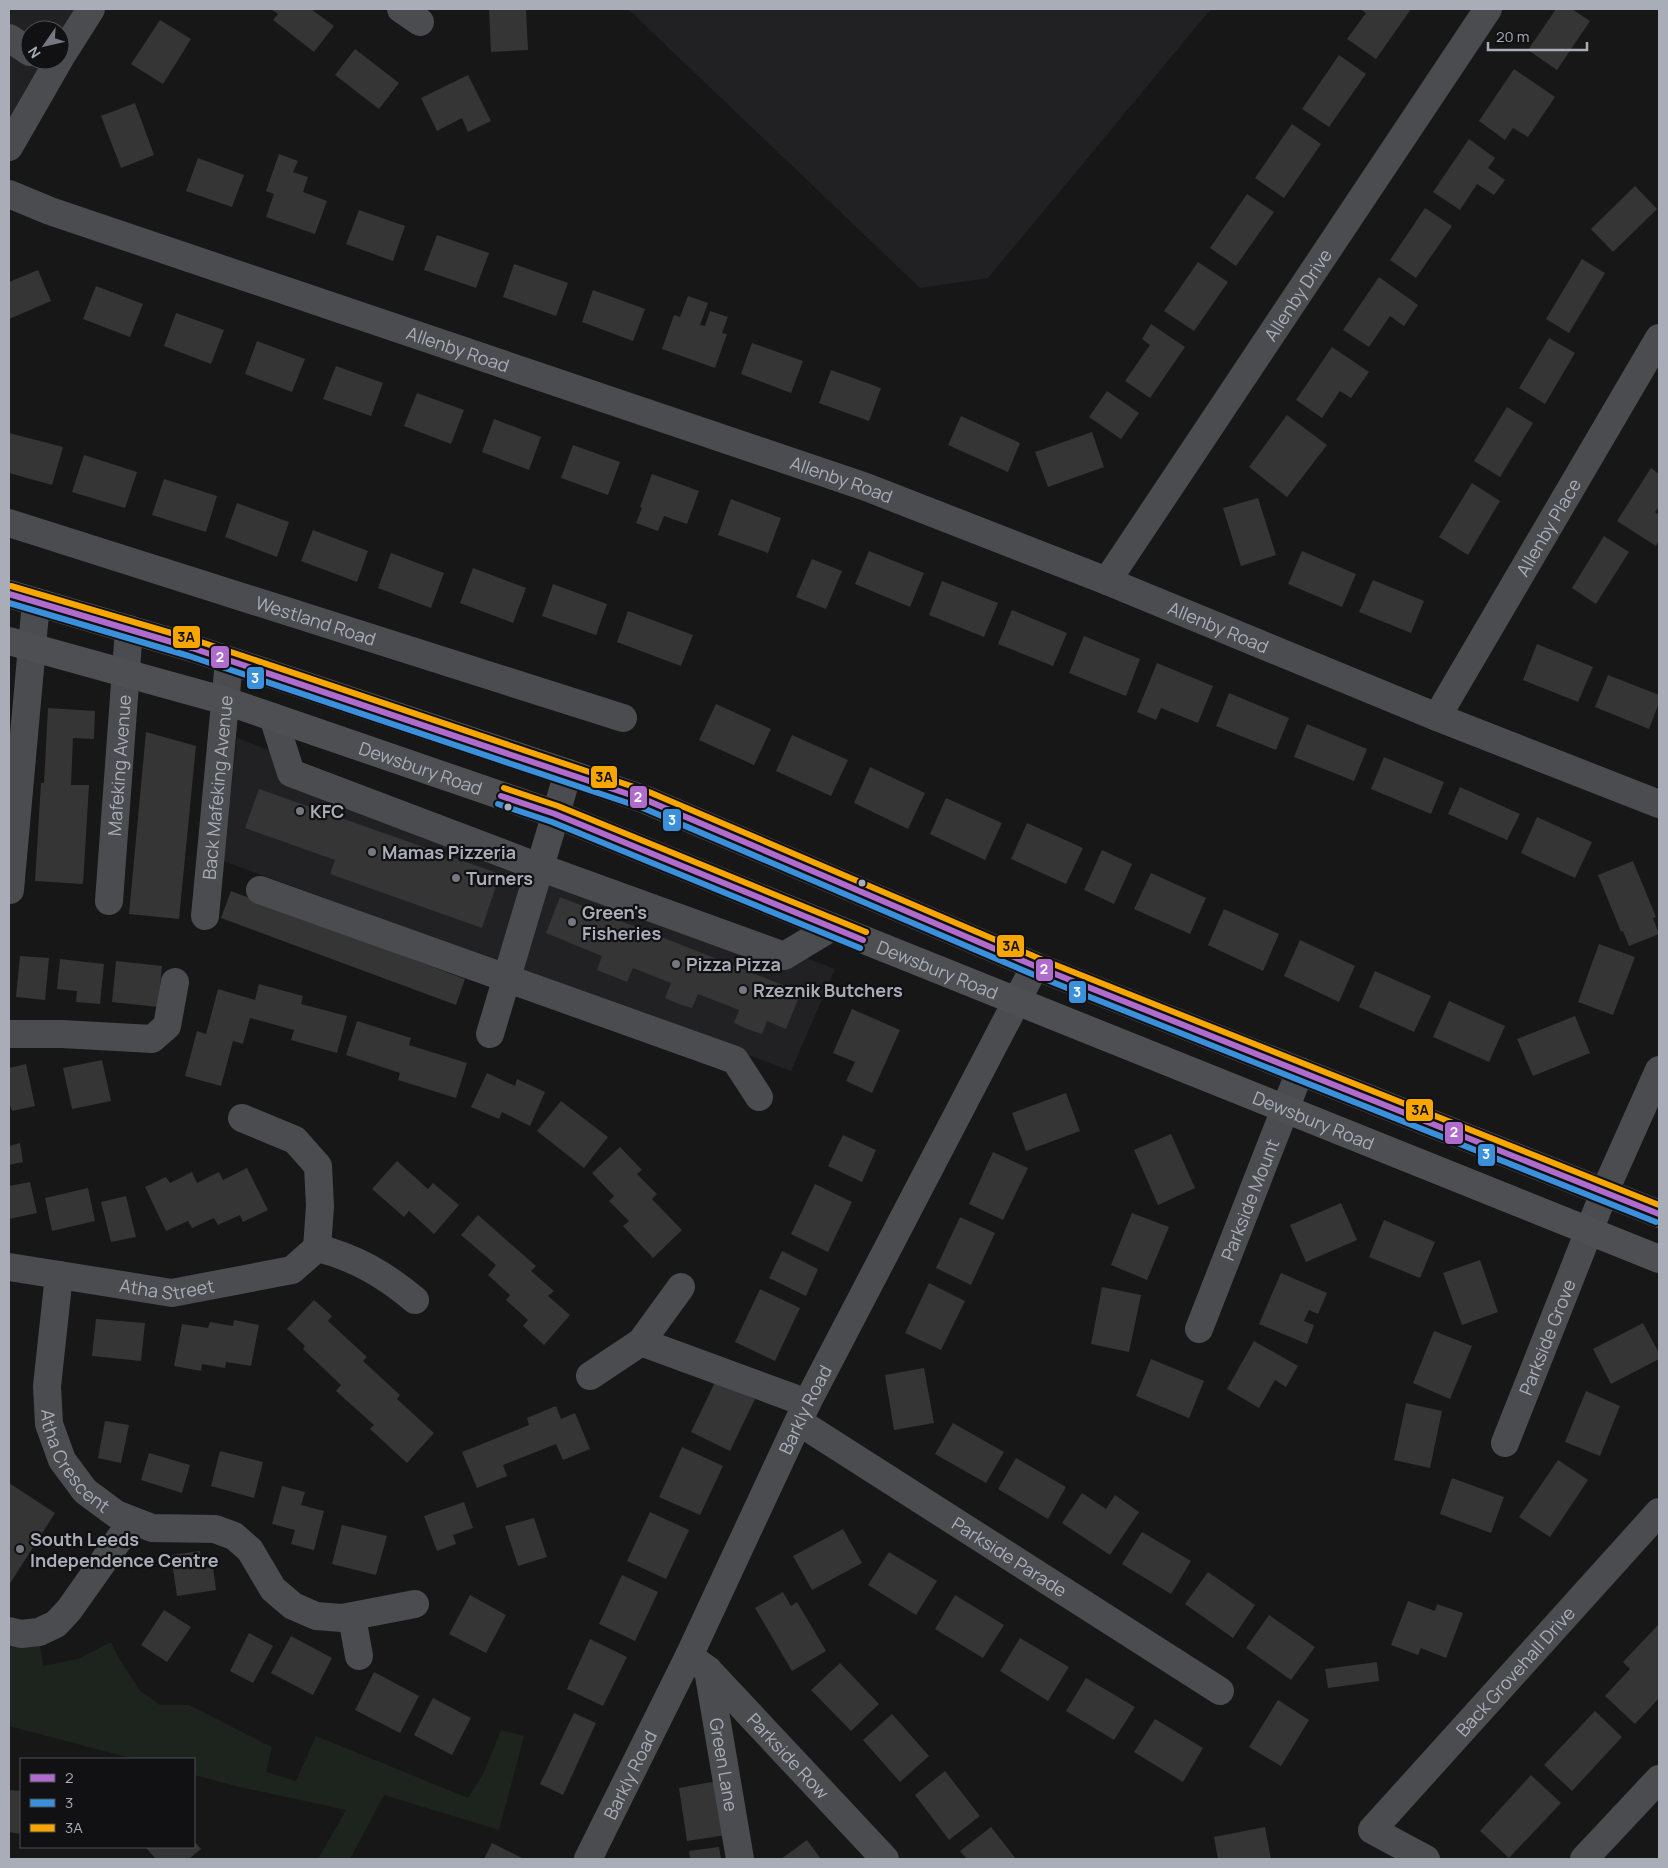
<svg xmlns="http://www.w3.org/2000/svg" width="1668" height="1868" font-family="Manrope,sans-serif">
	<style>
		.built { fill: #212123 }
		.green { fill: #1d241e }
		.building { fill: #353536 }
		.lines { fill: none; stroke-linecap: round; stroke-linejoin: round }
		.minor { stroke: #4b4c50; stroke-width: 28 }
		.major { stroke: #4d4f52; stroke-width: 28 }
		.bus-1-casing { stroke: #111113; stroke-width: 10 }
		.bus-2-casing { stroke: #111113; stroke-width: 10 }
		.bus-3-casing { stroke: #111113; stroke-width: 10 }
		.bus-1 { stroke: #b06ccc; stroke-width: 6 }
		.bus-2 { stroke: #3a90db; stroke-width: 6 }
		.bus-3 { stroke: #f7a600; stroke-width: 6 }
		.bus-dot { fill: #a8adb8; stroke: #111113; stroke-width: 2 }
		.poi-dot { fill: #757880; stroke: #111113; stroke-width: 2 }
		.labels { text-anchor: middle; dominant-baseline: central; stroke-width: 4.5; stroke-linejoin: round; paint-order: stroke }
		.street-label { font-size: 18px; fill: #a8adb8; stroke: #111113 }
		.poi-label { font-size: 18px; font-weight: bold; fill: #a8adb8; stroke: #111113; text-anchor: start }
		.line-badge { stroke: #111113; stroke-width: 2 }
		.badge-label { font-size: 14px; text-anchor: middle; font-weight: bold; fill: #fff }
		.pale-badge-label { font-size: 14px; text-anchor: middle; font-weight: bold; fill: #111 }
	</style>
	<rect width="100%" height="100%" fill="#171717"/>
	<path class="built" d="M9,9H91L60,58V30H30V60H59L9,147Z
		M628,9H1211L988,278L920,288Z
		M237,738L835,969L791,1071L495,960L223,861Z"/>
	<path class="green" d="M9,1635L40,1643L43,1666L78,1659L111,1642L118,1657L140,1691L160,1705H189L272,1747L266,1772L296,1781L316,1736L468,1798L484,1772L501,1730L524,1736L499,1830L384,1795L350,1859H318L346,1810L240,1787L194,1775V1759H134L9,1726Z"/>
	<path class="building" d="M271,9H311L334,26L314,52L273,20L278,14Z
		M489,9H526L528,50L491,52Z
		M1360,9H1411L1376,59L1347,39L1366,13Z
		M1556,9H1572L1590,21L1557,70L1528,50Z
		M160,20L191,39L163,84L131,64Z
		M355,49L399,83L379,109L335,75Z
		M1339,55L1366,74L1329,127L1302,109Z
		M1514,69L1555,97L1528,137L1513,128L1505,140L1479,121Z
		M468,75L491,121L468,132L462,118L437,131L421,98Z
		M135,103L154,155L121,168L101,116Z
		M1292,124L1321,144L1284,198L1255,178Z
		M1469,139L1495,158L1488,168L1505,180L1494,195L1477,184L1460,210L1433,192Z
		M279,154L298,161L293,172L308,177L303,192L327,201L315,234L266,217L274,194L266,191Z
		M198,158L244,175L232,207L186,191Z
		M1635,186L1657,209L1613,252L1591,229Z
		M1247,194L1274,212L1236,266L1210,248Z
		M1425,208L1452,226L1416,278L1390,260Z
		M359,210L405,226L393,261L346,244Z
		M437,235L489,253L476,288L424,270Z
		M1582,259L1605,273L1569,333L1546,319Z
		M1198,262L1228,282L1194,331L1164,311Z
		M514,264L568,283L556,316L503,297Z
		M38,270L51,301L9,319V282Z
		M1379,277L1418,305L1404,326L1390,316L1369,347L1343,330Z
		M96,286L143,304L130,337L83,319Z
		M593,290L645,309L633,341L582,322Z
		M688,296L708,303L700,325L705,326L710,311L728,317L722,333L727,334L715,368L662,349L674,315L680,317Z
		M176,313L224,330L211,364L164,346Z
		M1151,324L1185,347L1150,398L1125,381L1150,345L1142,339Z
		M1549,338L1575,353L1545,404L1519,388Z
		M257,341L305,359L292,392L245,374Z
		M752,343L803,361L791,393L741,374Z
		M1332,347L1369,372L1351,398L1340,391L1322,418L1296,400Z
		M336,366L383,383L371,416L323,399Z
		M831,370L881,388L869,421L819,403Z
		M1107,391L1139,413L1121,439L1089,417Z
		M417,393L464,410L451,444L404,426Z
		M1507,407L1533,423L1500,477L1474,461Z
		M1287,415L1327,445L1287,497L1249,467Z
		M961,416L1020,443L1008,472L948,445Z
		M494,419L541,437L529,470L482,452Z
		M1092,432L1104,467L1048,487L1035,452Z
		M9,433L63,447L52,485L9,473Z
		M573,445L620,462L608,495L561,478Z
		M84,455L137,472L125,508L72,492Z
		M1651,468L1659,474V507L1655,512L1659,515V540L1656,546L1617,521Z
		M652,474L699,491L687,524L664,516L658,531L636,523L642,508L640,507Z
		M164,479L217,496L206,532L152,515Z
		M1472,483L1500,501L1468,555L1439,537Z
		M1258,498L1276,555L1241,566L1223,508Z
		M731,499L781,518L768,553L718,535Z
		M237,503L289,522L277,557L225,537Z
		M313,530L368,551L357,582L301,561Z
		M1604,536L1629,552L1596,604L1572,588Z
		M869,551L924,573L910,607L855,584Z
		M1302,551L1356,574L1342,607L1288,584Z
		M391,553L444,573L431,608L378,588Z
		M812,559L842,571L826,609L796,597Z
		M473,568L526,588L513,623L460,603Z
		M1373,580L1424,601L1411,633L1359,612Z
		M942,581L998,603L984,637L929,615Z
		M553,584L607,604L596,635L542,616Z
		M1012,610L1067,633L1053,666L998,644Z
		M628,611L693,635L681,666L617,642Z
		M1084,636L1140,659L1126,696L1069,673Z
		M1537,644L1593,667L1578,702L1523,680Z
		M1157,663L1213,686L1198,723L1161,708L1156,720L1137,712Z
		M1608,675L1659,695V703L1649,729L1595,707Z
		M1229,693L1289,718L1276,750L1216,726Z
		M716,704L771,729L754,765L699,740Z
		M48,708L95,711L94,739L73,738L71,785H89L83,884L35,881L41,783H44Z
		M1307,724L1367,749L1354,781L1294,757Z
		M146,732L196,746L179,919L129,914Z
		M792,735L848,760L831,796L776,771Z
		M1384,757L1444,782L1431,814L1371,789Z
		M870,767L925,793L908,829L854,803Z
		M1460,787L1520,814L1507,840L1448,814Z
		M259,789L500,874L482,928L330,874L335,860L245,828Z
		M946,798L1002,823L985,860L930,834Z
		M1537,817L1592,842L1575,878L1521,853Z
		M1027,823L1083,848L1066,884L1011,859Z
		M1102,850L1132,864L1114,904L1084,890Z
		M1633,861L1656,917L1653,918L1659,934L1629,946L1623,931L1621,932L1598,875Z
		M1151,873L1206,898L1190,934L1134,909Z
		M231,891L465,979L456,1005L221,918Z
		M560,897L801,992L786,1029L767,1021L762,1034L747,1029L734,1023L739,1010L698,994L692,1008L679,1004L665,998L671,983L633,968L627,982L597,970L602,956L546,933Z
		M1224,909L1279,934L1263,971L1208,945Z
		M1300,940L1355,966L1339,1002L1284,976Z
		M1599,944L1635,957L1613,1015L1578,1002Z
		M20,956L49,958L45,1000L16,997Z
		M60,959L104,964L100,1004L76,1002L77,991L57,989Z
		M116,961L162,966L158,1007L112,1002Z
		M1375,971L1431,996L1414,1032L1359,1007Z
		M259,984L303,996L301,1004L347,1016L337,1053L291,1040L294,1030L250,1018L243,1044L233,1041L221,1086L185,1076L197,1031L206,1034L218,989L255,1000Z
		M1449,1001L1505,1026L1489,1062L1433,1037Z
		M852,1009L900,1030L872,1093L846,1081L855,1062L833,1053Z
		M1575,1016L1590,1053L1533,1076L1517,1039Z
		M357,1021L411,1038L409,1045L467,1063L456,1098L398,1080L400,1073L346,1055Z
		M102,1060L111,1101L72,1109L63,1068Z
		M26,1064L35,1106L12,1111L9,1102V1068Z
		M487,1073L515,1086L517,1079L545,1092L530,1126L502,1112L499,1119L471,1107Z
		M1066,1093L1080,1131L1026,1151L1012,1113Z
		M561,1101L608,1137L584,1168L537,1131Z
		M1171,1134L1195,1188L1158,1205L1134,1150Z
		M843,1135L876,1150L862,1182L828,1166Z
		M20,1143L23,1162L9,1165V1146Z
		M620,1147L642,1170L637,1174L657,1194L652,1199L682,1230L653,1258L623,1226L629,1221L609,1201L614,1196L592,1173Z
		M993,1152L1028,1168L1003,1220L969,1204Z
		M397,1161L428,1189L433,1183L459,1205L434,1234L409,1211L404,1217L372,1189Z
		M247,1168L268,1210L243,1222L240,1215L218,1225L214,1218L192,1228L188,1221L166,1231L145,1187L166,1177L170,1183L192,1172L197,1183L219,1172L223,1180Z
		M30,1182L37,1213L9,1219V1186Z
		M815,1184L852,1202L828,1252L791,1234Z
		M88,1188L95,1221L52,1231L45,1198Z
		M126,1196L136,1237L111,1242L101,1202Z
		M1341,1203L1357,1240L1306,1262L1290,1225Z
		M1132,1213L1169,1227L1147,1280L1111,1265Z
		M478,1215L536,1266L531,1271L554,1291L548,1296L570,1315L544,1345L523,1326L528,1320L506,1300L510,1295L488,1275L496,1265L461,1235Z
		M960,1217L995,1233L971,1285L936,1268Z
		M1384,1220L1435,1242L1420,1278L1369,1257Z
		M782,1251L818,1269L806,1296L769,1278Z
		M1480,1260L1498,1312L1462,1325L1443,1273Z
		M1281,1273L1327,1293L1318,1314L1309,1310L1304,1321L1314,1325L1307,1344L1259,1324Z
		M929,1283L965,1301L941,1350L905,1333Z
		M1102,1287L1141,1295L1129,1352L1091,1344Z
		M760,1289L800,1308L775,1361L735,1342Z
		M314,1300L332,1316L328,1321L367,1357L363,1361L400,1395L397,1399L434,1433L407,1463L370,1429L374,1425L336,1391L341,1385L303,1349L305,1346L287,1329Z
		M96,1319L145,1323L141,1361L92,1356Z
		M234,1320L259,1325L251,1366L226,1362L225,1368L202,1364L201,1371L174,1366L182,1324L208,1328L210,1322L233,1326Z
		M1643,1323L1659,1353V1359L1611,1384L1593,1349Z
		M1434,1331L1472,1346L1450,1399L1413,1383Z
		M1254,1341L1298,1366L1286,1387L1275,1380L1259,1408L1227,1389Z
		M1151,1359L1204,1381L1189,1418L1136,1396Z
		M924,1368L934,1423L894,1430L885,1375Z
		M716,1380L755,1399L730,1451L691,1432Z
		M1586,1391L1620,1406L1600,1456L1565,1442Z
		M1406,1403L1442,1411L1430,1468L1394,1460Z
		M556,1406L561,1419L575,1413L590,1449L563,1460L556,1444L503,1465L507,1476L477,1488L462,1452L529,1425L527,1418Z
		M105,1421L129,1425L121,1463L98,1458Z
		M953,1423L1004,1452L986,1483L935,1454Z
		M682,1447L723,1466L700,1515L659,1497Z
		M220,1451L263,1462L254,1498L211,1486Z
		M149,1453L190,1465L182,1493L141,1480Z
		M1016,1458L1066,1487L1048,1519L998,1489Z
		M1558,1460L1588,1480L1550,1537L1519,1517Z
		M1452,1478L1504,1497L1491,1533L1440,1514Z
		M9,1483L55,1513L9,1585Z
		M282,1486L305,1492L301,1505L324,1511L314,1550L291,1544L295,1530L272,1524Z
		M1082,1493L1106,1509L1115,1495L1139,1512L1110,1555L1062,1523Z
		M464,1502L473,1528L453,1535L456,1544L437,1551L424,1516Z
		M650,1512L689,1530L666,1579L627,1561Z
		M534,1518L547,1557L518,1566L505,1526Z
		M342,1525L387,1536L376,1575L332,1564Z
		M843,1529L862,1563L812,1590L793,1556Z
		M1142,1532L1191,1561L1171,1594L1122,1564Z
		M200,1551L202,1568L213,1567L216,1590L177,1596L171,1555Z
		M889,1552L937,1581L916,1615L868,1585Z
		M1208,1572L1255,1605L1233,1638L1185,1604Z
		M622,1575L658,1592L635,1641L599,1624Z
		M783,1592L791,1606L797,1602L826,1651L792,1671L755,1608Z
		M470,1595L506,1615L486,1653L449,1634Z
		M955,1595L1004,1625L983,1658L935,1629Z
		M1408,1601L1435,1611L1437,1604L1463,1613L1446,1658L1421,1648L1418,1655L1391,1645Z
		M164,1610L191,1627L167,1662L141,1645Z
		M1269,1615L1315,1647L1291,1680L1246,1648Z
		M1659,1624V1698L1635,1724L1605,1696L1630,1669L1623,1662Z
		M249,1633L273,1646L253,1683L230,1671Z
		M291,1636L332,1658L313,1695L271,1673Z
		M1020,1638L1069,1667L1048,1701L1000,1671Z
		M590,1639L627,1657L603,1706L567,1689Z
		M1377,1662L1379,1681L1328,1688L1325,1669Z
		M840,1663L879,1704L851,1731L811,1690Z
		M374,1672L419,1696L400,1733L355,1710Z
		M1086,1678L1135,1707L1114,1740L1066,1711Z
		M433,1698L471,1718L452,1755L414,1735Z
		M1278,1700L1309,1720L1281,1766L1249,1747Z
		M1595,1711L1622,1737L1572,1791L1544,1765Z
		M574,1713L596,1723L563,1795L540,1784Z
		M892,1714L929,1756L900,1782L863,1740Z
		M1155,1719L1203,1748L1183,1782L1134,1752Z
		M945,1771L980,1816L949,1840L915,1795Z
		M1531,1775L1561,1803L1509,1858L1480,1831Z
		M717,1781L726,1835L687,1841L679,1788Z
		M9,1790L21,1791V1834L9,1832Z
		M991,1827L1009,1850L1016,1859H967L960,1851Z
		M1265,1827L1271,1859H1218L1214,1837Z
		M807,1840L821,1859H781Z
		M194,1841L201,1849L189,1859H156L145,1847H194Z
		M492,1843L524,1859H484Z
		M719,1847L721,1859H690L689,1851Z"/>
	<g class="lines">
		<g class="minor">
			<path d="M401,9L420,22"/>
			<path d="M9,38L30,52"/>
			<path d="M60,58L91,9"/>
			<path d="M9,147L59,60"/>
			<path id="s1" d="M9,194L50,211L866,487L1107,581L1437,717L1659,804"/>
			<path id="s2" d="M9,523L623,718"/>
			<path id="s3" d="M1107,581L1488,9"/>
			<path d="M273,717L291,773L539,867L784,956L832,927"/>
			<path id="s4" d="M1437,717L1659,338"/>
			<path d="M10,890L36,602"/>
			<path d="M260,890L735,1060L759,1097"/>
			<path id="s5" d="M109,901L129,629"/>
			<path id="s6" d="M205,916L229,661"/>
			<path d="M9,1034H62L152,1039L167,1026L175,982"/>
			<path d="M490,1034L568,773"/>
			<path d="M242,1118L295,1140L318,1166L320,1206L317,1248"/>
			<path id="s7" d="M9,1267L172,1293L292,1270L317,1248C355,1257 385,1275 415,1300"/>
			<path id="s8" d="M59,1275L47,1386L49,1424L62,1460L85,1491L116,1514L152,1528L215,1529L234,1536L250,1550L273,1589L293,1606L316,1616L342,1618L415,1604"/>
			<path id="s9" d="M1199,1329L1300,1071"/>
			<path d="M641,1342L807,1403"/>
			<path d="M590,1376L641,1342L681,1287"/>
			<path id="s10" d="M799,1422L1220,1691"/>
			<path id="s11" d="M1505,1443L1604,1193L1659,1070"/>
			<path d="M352,1617L359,1656"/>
			<path d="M9,1631L21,1634L39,1632L56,1624L69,1610L132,1521"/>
			<path id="s12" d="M689,1656L708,1670L885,1859"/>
			<path id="s13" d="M708,1670L740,1859"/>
			<path id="s14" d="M588,1859L689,1656L807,1403L1035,966"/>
			<path id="s15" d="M1426,1859L1372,1830L1659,1512"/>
			<path d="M1584,1859L1659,1779"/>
		</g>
		<g class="major">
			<path d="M9,594L192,648L568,773L646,800L1035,966L1659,1214"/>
			<path id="s16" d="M9,641L226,701L555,814L832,927L1659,1259"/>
		</g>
		<g class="bus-1-casing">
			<path id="bus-1" d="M9,594L192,648L646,800L1035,966L1659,1214
				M501,796L555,814L863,940"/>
		</g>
		<g class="bus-2-casing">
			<path id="bus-2" d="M9,603L189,656L643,808L1032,974L1656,1222
				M498,804L552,822L860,948"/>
		</g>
		<g class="bus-3-casing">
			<path id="bus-3" d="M11,586L195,640L649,792L1038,958L1659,1205
				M504,788L558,806L866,932"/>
		</g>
		<use href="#bus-1" class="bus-1"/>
		<use href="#bus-2" class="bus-2"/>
		<use href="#bus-3" class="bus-3"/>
	</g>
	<g class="bus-dot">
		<circle cx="508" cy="807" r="4.5"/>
		<circle cx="862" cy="883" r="4.5"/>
	</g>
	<g class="poi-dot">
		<circle cx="300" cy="811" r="5"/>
		<circle cx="372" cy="852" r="5"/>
		<circle cx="456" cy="878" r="5"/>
		<circle cx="572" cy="922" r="5"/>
		<circle cx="676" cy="964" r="5"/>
		<circle cx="743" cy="990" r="5"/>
		<circle cx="20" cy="1549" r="5"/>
	</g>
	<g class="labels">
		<g class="street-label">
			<text stroke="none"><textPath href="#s3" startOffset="344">Allenby Drive</textPath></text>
			<text stroke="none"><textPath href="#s1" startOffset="475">Allenby Road</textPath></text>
			<text stroke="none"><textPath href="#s1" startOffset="880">Allenby Road</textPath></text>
			<text stroke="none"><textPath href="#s4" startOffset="220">Allenby Place</textPath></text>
			<text stroke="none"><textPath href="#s2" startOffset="322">Westland Road</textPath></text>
			<text stroke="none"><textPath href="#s1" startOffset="1285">Allenby Road</textPath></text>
			<text stroke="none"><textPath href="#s5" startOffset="136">Mafeking Avenue</textPath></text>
			<text stroke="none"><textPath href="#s16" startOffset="431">Dewsbury Road</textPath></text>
			<text stroke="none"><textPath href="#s6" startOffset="129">Back Mafeking Avenue</textPath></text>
			<text stroke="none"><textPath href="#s16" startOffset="986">Dewsbury Road</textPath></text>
			<text stroke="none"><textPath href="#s16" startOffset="1391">Dewsbury Road</textPath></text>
			<text stroke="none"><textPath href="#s9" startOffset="139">Parkside Mount</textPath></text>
			<text stroke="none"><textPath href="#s7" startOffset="160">Atha Street</textPath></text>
			<text stroke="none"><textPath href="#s11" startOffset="114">Parkside Grove</textPath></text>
			<text stroke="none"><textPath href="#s14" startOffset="499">Barkly Road</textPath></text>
			<text stroke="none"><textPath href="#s8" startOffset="195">Atha Crescent</textPath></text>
			<text stroke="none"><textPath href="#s10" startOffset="250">Parkside Parade</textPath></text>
			<text stroke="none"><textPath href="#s15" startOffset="275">Back Grovehall Drive</textPath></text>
			<text stroke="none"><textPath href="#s12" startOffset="141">Parkside Row</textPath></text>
			<text stroke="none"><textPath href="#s13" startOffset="96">Green Lane</textPath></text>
			<text stroke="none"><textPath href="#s14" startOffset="94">Barkly Road</textPath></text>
		</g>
		<g class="poi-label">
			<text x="310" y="811">KFC</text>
			<text x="382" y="852">Mamas Pizzeria</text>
			<text x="466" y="878">Turners</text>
			<text x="582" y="912">Green's<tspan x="582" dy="21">Fisheries</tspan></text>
			<text x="686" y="964">Pizza Pizza</text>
			<text x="753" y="990">Rzeznik Butchers</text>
			<text x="30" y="1539">South Leeds<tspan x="30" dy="21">Independence Centre</tspan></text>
		</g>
	</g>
	<g class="line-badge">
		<rect x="172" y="625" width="29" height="24" rx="5" fill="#f7a600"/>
		<rect x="210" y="645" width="20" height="24" rx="5" fill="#b06ccc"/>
		<rect x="246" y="666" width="19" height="24" rx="5" fill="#3a90db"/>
		<rect x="590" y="765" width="28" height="24" rx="5" fill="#f7a600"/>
		<rect x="629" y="785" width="19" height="24" rx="5" fill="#b06ccc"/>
		<rect x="662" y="808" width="20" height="24" rx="5" fill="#3a90db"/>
		<rect x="996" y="934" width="29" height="24" rx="5" fill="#f7a600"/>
		<rect x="1035" y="958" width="19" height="24" rx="5" fill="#b06ccc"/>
		<rect x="1068" y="980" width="19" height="24" rx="5" fill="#3a90db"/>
		<rect x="1405" y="1098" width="29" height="24" rx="5" fill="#f7a600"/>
		<rect x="1444" y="1121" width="20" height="24" rx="5" fill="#b06ccc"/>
		<rect x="1477" y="1143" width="19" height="24" rx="5" fill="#3a90db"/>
	</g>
	<g class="badge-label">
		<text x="220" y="662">2</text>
		<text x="255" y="683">3</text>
		<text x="638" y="802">2</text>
		<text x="672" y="825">3</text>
		<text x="1044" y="974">2</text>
		<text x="1077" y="997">3</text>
		<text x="1454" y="1137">2</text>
		<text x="1486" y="1159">3</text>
	</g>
	<g class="pale-badge-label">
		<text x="186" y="642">3A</text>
		<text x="604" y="782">3A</text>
		<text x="1011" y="951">3A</text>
		<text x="1420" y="1115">3A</text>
	</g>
	<rect width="1668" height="1868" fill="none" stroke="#a8adb8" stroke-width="20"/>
	<rect x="20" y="1758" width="175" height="90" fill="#111113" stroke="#4d4f55"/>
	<rect x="30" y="1774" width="25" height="8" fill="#b06ccc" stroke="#4d4f55"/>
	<text x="65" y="1783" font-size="15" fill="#a8adb8">2</text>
	<rect x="30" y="1799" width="25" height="8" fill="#3a90db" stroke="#4d4f55"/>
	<text x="65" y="1808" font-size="15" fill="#a8adb8">3</text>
	<rect x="30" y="1824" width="25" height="8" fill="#f7a600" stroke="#4d4f55"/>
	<text x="65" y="1833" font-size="15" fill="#a8adb8">3A</text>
	<g transform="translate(45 45) rotate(236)"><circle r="24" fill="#111113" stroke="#4d4f55"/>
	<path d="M0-4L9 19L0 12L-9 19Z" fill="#757880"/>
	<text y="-8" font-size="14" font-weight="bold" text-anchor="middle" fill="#a8adb8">N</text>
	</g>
	<path d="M1488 42v8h99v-8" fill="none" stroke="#a8adb8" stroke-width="2.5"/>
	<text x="1496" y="42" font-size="15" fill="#a8adb8" stroke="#111113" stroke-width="4" paint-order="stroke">20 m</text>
</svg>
